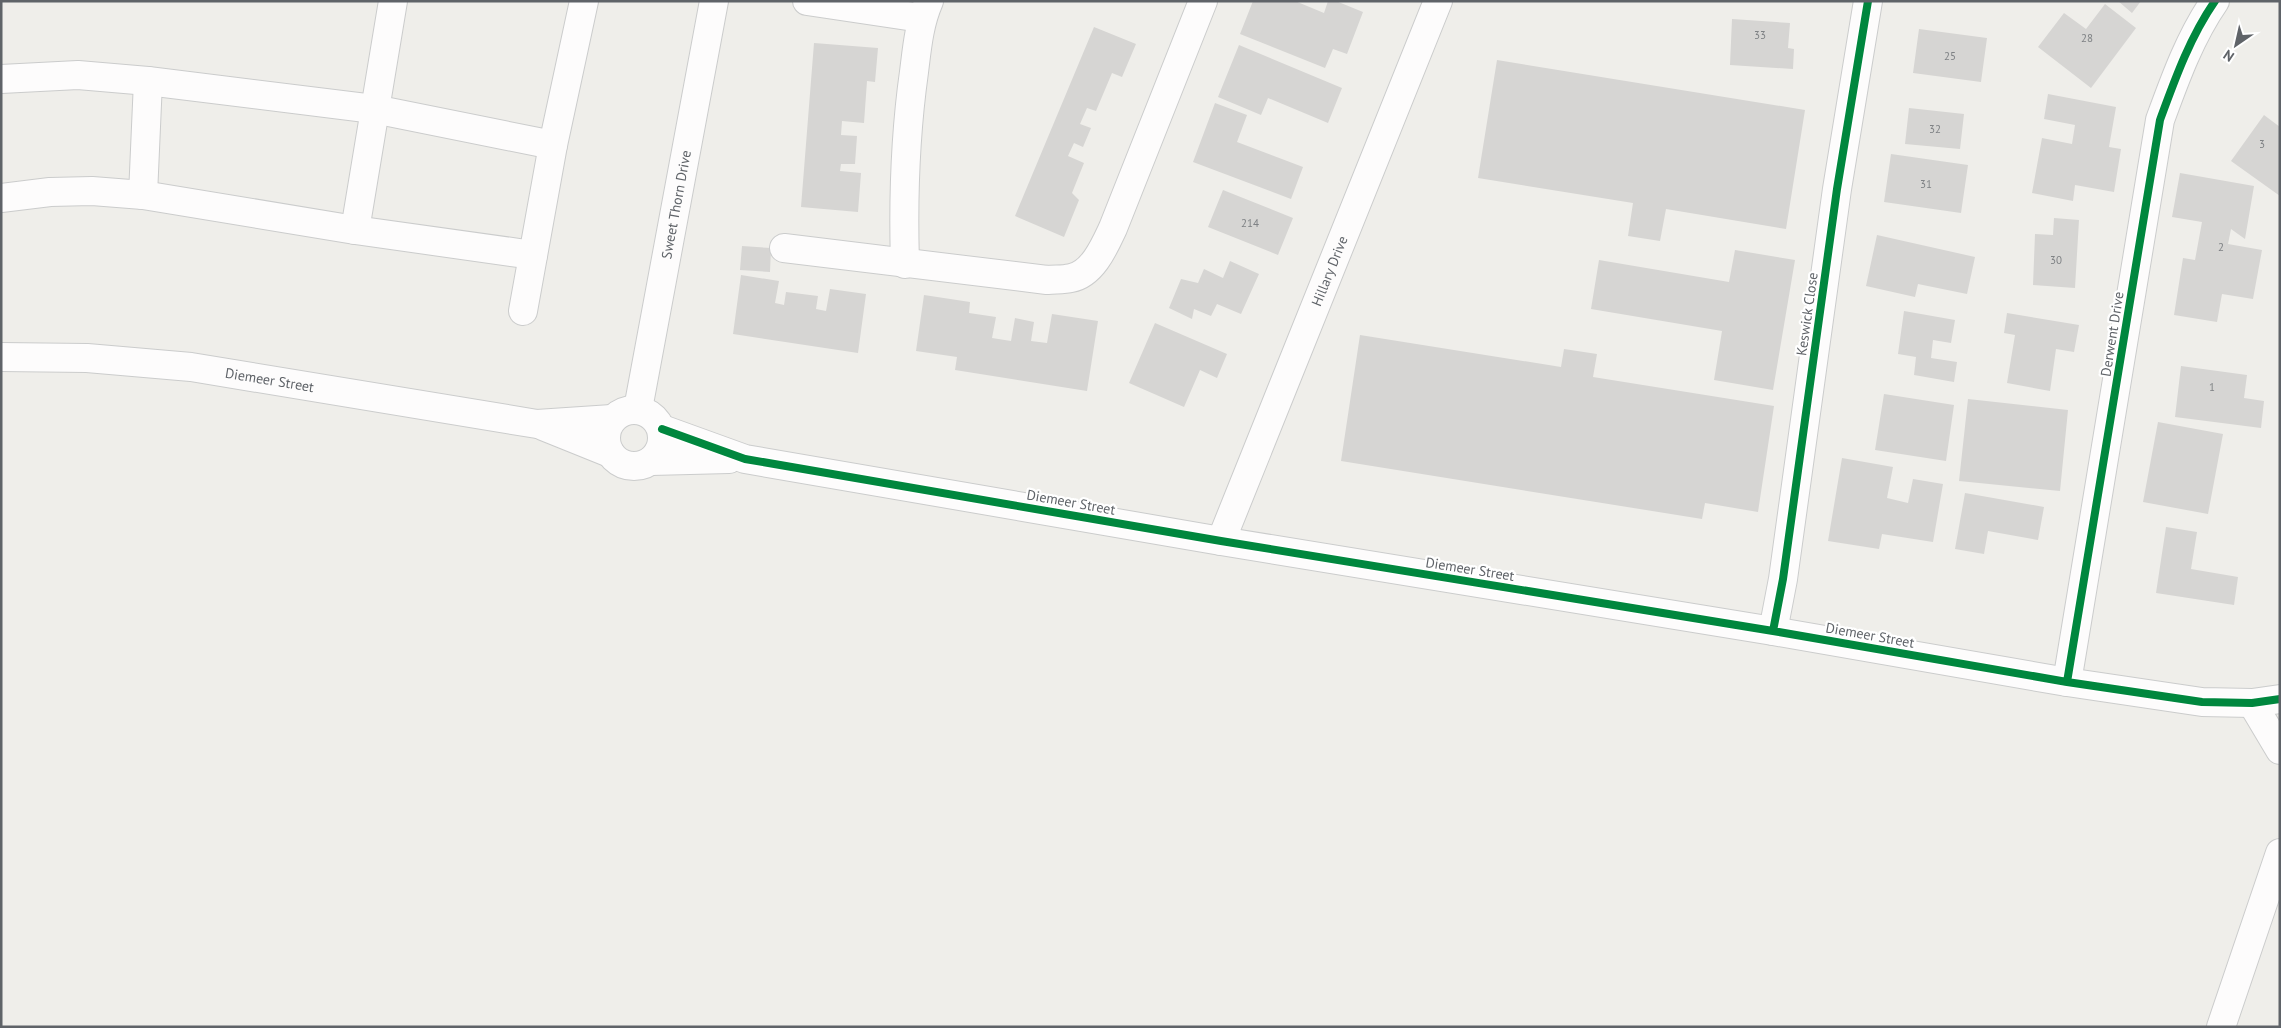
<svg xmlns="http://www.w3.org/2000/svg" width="2281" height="1028" font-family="'PT Sans',sans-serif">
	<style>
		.building { fill: #d6d5d3 }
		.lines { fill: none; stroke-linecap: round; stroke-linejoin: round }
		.minor-casing { stroke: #cbcccc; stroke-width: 30 }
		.minor { stroke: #fdfcfc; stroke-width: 28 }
		.cycleway-casing { stroke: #fff; stroke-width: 11 }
		.cycleway { stroke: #00873e; stroke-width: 8 }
		.labels { text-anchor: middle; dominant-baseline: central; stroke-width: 4.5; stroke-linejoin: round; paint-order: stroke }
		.number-label { font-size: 11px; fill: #7e8184 }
		.street-label { font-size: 14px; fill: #5f6368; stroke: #fff }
	</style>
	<rect width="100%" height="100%" fill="#efeeea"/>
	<path class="building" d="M1253,1H1295L1324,13L1328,1H1336L1363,12L1347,54L1333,49L1325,68L1240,34Z
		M2118,1H2141L2132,13Z
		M2105,4L2136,28L2091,88L2038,47L2064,13L2086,29Z
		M1732,19L1790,23L1788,48L1794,49L1793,69L1730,65Z
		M1094,27L1136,44L1122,77L1112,73L1096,111L1087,108L1080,124L1091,128L1083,147L1074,143L1068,156L1084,163L1072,193L1079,200L1064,237L1015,216Z
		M1919,29L1987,38L1981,82L1913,73Z
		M814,43L878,48L875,82L867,81L864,123L842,121L841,135L857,136L855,164H841L840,171L861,173L858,212L801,207Z
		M1239,45L1342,88L1328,123L1268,98L1261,115L1218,97Z
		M1497,60L1805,110L1786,229L1666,209L1660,241L1628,236L1633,203L1478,178Z
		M2048,94L2116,107L2109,147L2121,149L2114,192L2075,185L2073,201L2032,193L2042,138L2072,144L2075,125L2044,119Z
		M1215,103L1247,115L1237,142L1303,167L1291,199L1193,162Z
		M1909,108L1964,114L1960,149L1905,144Z
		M2264,115L2280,127V196L2231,161Z
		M1891,154L1968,165L1961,213L1884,202Z
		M2180,173L2254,186L2245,239L2231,229L2228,244L2262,250L2253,299L2222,294L2217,322L2174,315L2183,258L2195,260L2202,222L2172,217Z
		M1223,190L1293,218L1278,255L1208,227Z
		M2054,218L2079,220L2075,288L2033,285L2035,234L2053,235Z
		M1877,235L1975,257L1967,294L1918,284L1915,297L1866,286Z
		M742,246L771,248L770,272L740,270Z
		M1735,250L1795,260L1773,390L1714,380L1722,331L1591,309L1599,260L1729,282Z
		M1230,261L1259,274L1241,314L1217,304L1211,316L1194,309L1192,319L1169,308L1181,279L1198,283L1204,269L1223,278Z
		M741,275L779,281L775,303L784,305L786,292L818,296L816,309L826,311L830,289L866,294L858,353L733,334Z
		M924,295L970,302L969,313L996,317L992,338L1011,341L1015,318L1034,322L1031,341L1047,343L1052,314L1098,321L1087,391L955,370L957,357L916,351Z
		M1904,311L1955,320L1951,343L1933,340L1931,358L1957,362L1954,382L1914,375L1916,357L1898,354Z
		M2007,313L2079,325L2074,352L2056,349L2050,391L2007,383L2015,335L2004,333Z
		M1155,323L1227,354L1217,378L1200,370L1184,407L1129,383Z
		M1360,335L1561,367L1564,349L1597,354L1593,377L1774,406L1758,512L1705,503L1702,519L1341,461Z
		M2181,366L2247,375L2244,398L2264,401L2261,428L2175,417Z
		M1884,394L1954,405L1946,461L1875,450Z
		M1968,399L2068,410L2060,491L1959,481Z
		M2158,422L2223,434L2208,514L2143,502Z
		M1842,458L1893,467L1887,498L1908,503L1913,479L1943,484L1933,542L1882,534L1879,549L1828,541Z
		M1965,493L2044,507L2038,540L1988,531L1984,554L1955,549Z
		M2166,527L2197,532L2191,569L2238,577L2234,605L2156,593Z"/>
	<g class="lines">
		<g class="minor-casing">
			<g id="minor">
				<path d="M807,1L921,18"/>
				<path d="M1,79L78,75L148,81L374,109L553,145"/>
				<path d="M143,195L148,81"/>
				<path d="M1,198L50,192L92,191L143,195L355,230L533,255"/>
				<path d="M355,230L393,1"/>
				<path d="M784,248L1047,280C1055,279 1063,280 1071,278C1093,274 1105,245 1113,228L1203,1"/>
				<path d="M905,264C903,199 905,136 914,72C917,48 919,24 929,1"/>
				<path d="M523,311L553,145L584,1"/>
				<path id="s1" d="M1,357L87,358L191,367L537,424L612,419"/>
				<path id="s2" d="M638,409L714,1"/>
				<circle cx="634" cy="438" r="28"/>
				<path d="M543,426L610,453"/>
				<path d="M662,429L745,459L1221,541L1773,631L2067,682L2202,702L2252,703L2280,699"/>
				<path d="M651,461L729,459"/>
				<path id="s3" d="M1221,541L1438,1"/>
				<path d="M1773,631L1783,579L1837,189L1868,1"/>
				<path d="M2067,682L2160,120C2175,79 2190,37 2215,1"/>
				<path d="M2252,703L2280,750"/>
				<path d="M2221,1027L2280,853"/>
			</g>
		</g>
		<use href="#minor" class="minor"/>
		<g class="cycleway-casing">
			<path id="cycleway" d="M662,429L745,459L1221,541L1773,631L2067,682L2202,702L2252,703L2280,699
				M1773,631L1783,579L1837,189L1868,1
				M2067,682L2160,120C2175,79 2190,37 2215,1"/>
		</g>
		<use href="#cycleway" class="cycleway"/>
	</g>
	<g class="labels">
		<g class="number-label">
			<text x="1760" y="35">33</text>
			<text x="2087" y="38">28</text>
			<text x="1950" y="56">25</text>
			<text x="1935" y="129">32</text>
			<text x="2262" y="144">3</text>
			<text x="1926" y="184">31</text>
			<text x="1250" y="223">214</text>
			<text x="2221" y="247">2</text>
			<text x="2056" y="260">30</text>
			<text x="2212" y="387">1</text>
		</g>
		<g class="street-label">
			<text stroke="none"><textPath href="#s2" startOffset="208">Sweet Thorn Drive</textPath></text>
			<text stroke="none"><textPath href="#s3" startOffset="291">Hillary Drive</textPath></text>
			<text transform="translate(1807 314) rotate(-82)">Keswick Close</text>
			<text transform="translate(2112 334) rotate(-81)">Derwent Drive</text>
			<text stroke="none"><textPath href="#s1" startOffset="270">Diemeer Street</textPath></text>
			<text transform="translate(1071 502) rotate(10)">Diemeer Street</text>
			<text transform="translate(1470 569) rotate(9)">Diemeer Street</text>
			<text transform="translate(1870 635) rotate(10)">Diemeer Street</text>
		</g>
	</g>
	<rect width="2281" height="1028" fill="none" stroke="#5f6368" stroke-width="5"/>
	<g transform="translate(2236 45) rotate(214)" stroke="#ffffff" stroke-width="4" paint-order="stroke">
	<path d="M0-4L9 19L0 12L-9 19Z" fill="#5f6368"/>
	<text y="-8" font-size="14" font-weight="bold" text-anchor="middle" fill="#5f6368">N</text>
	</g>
</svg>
